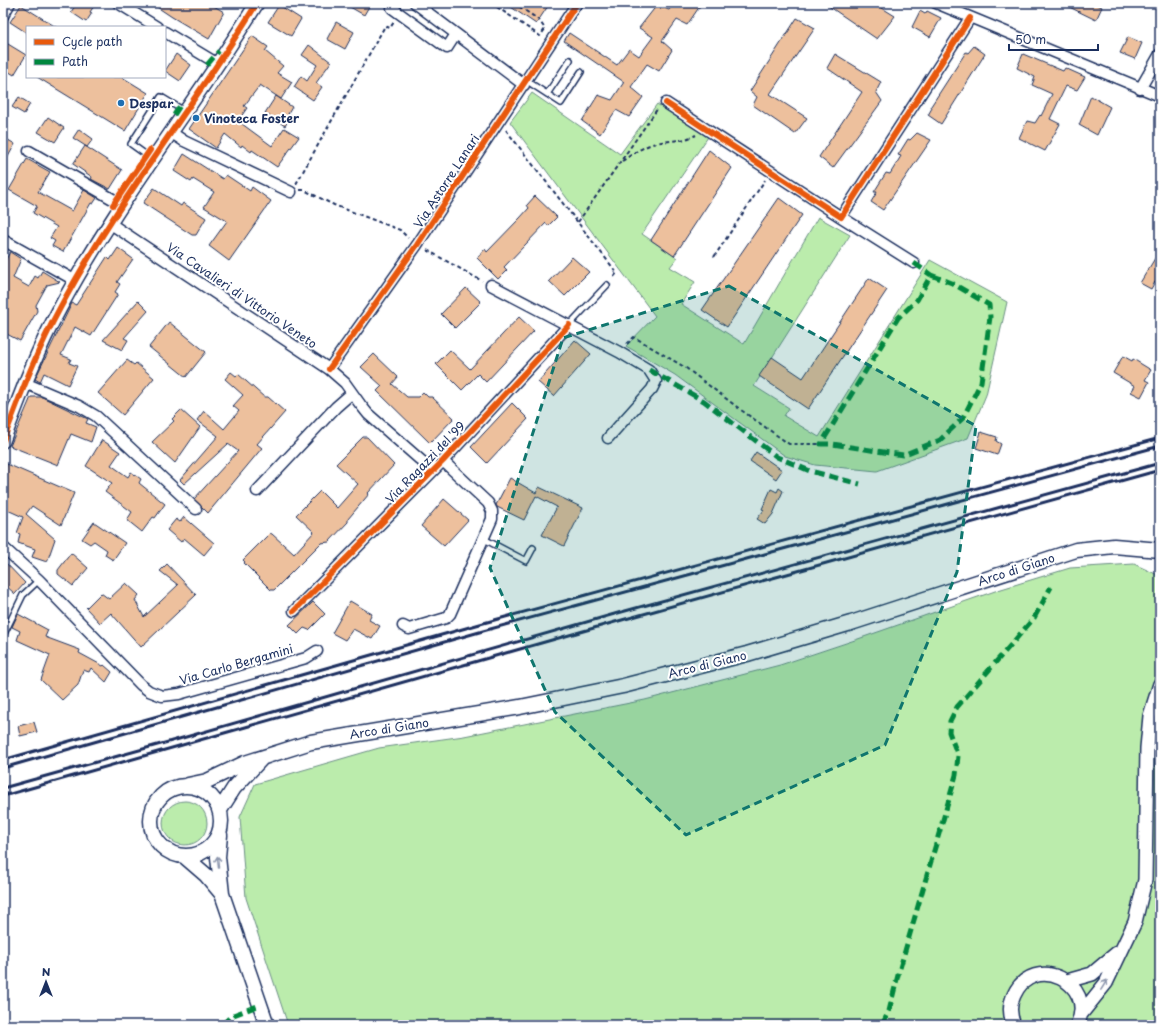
<svg xmlns="http://www.w3.org/2000/svg" width="1163" height="1028" font-family="'Playpen Sans',sans-serif">
	<style>
		.green { fill: #bbecac; stroke: #6b8e85 }
		.building { fill: #edc09d; stroke: #1b2f5e }
		.lines { fill: none; stroke-linecap: round; stroke-linejoin: round }
		.service-casing { stroke: #1b2f5e; stroke-width: 8 }
		.minor-casing { stroke: #1b2f5e; stroke-width: 13 }
		.tertiary-casing { stroke: #1b2f5e; stroke-width: 16 }
		.secondary-casing { stroke: #1b2f5e; stroke-width: 17 }
		.path { stroke: #1b2f5e; stroke-width: 2; stroke-dasharray: 4 3; stroke-linecap: butt }
		.service { stroke: #fff; stroke-width: 5 }
		.minor { stroke: #fff; stroke-width: 10 }
		.tertiary { stroke: #fff; stroke-width: 13 }
		.secondary { stroke: #fff; stroke-width: 14 }
		.rail { stroke: #1b2f5e; stroke-width: 3 }
		.quiet { stroke: #00873e; stroke-width: 5; stroke-dasharray: 10 5; stroke-linecap: butt }
		.cycleway-casing { stroke: #fff; stroke-width: 8 }
		.cycleway { stroke: #e8590c; stroke-width: 6 }
		.oneway { stroke: #8d97ae }
		.marked { fill: #0f766e; fill-opacity: 0.2; stroke: #0f766e; stroke-width: 3; stroke-dasharray: 8 5; stroke-linejoin: round }
		.poi-dot { fill: #1f6fb2; stroke: #fff; stroke-width: 1.5 }
		.labels { text-anchor: middle; dominant-baseline: central; stroke-width: 4; stroke-linejoin: round; paint-order: stroke }
		.poi-label { font-size: 12px; font-weight: bold; fill: #1b2f5e; stroke: #fff; text-anchor: start }
		.street-label { font-size: 12px; fill: #1b2f5e; stroke: #fff }
	</style>
	<rect width="100%" height="100%" fill="#fff"/>
	<filter id="ink" filterUnits="userSpaceOnUse"><feTurbulence type="fractalNoise" baseFrequency=".025" numOctaves="2"/><feDisplacementMap in="SourceGraphic" scale="8" xChannelSelector="R" yChannelSelector="G"/><feConvolveMatrix kernelMatrix="1 2 1 2 8 2 1 2 1" color-interpolation-filters="sRGB"/></filter>
	<g filter="url(#ink)">
		<path class="green" d="M532,93L620,154L657,104L708,137L642,234L677,258L670,267L695,282L681,304L744,344L818,217L850,235L754,386L789,408L784,416L819,437L930,260L1007,302L986,395L968,438L877,471L815,465L785,456L675,375L626,346L655,316L510,122Z
			M1134,564L1160,576V1025H288L246,898L240,817L255,784L379,748L464,736L645,700L780,665L858,639L998,590L1070,568Z
			M163 823a22 22 0 1 1 44 0a22 22 0 1 1-44 0Z"/>
		<path class="building" d="M77,3H96L90,12L92,13L86,22L71,12Z
			M151,3H209L224,12L209,39L172,17Z
			M343,3H371L364,15Z
			M505,3H550L536,24Z
			M674,3H702L687,25L677,20L662,41L672,50L659,71L647,64L631,87L643,97L629,117L616,110L600,134L582,121L598,95L612,100L624,82L564,41L569,33L617,65L629,49L639,56L653,37L639,28L657,5L669,10Z
			M824,3H874L895,16L877,39Z
			M1061,3H1093L1102,7L1096,20Z
			M21,5L56,27H27V33L10,22Z
			M279,5L301,19L291,36L268,22Z
			M920,11L925,14L927,11L941,18L930,37L912,27Z
			M797,18L815,28L770,94L807,118L795,134L753,105L757,97L750,91Z
			M336,22L354,32L345,49L327,39Z
			M252,36L268,47L265,51L283,66L277,73L292,82L281,99L260,85L244,106L247,108L238,121L272,146L284,128L299,137L277,167L252,150L251,152L242,145L241,147L225,134L216,148L189,129Z
			M1128,37L1142,43L1135,59L1120,53Z
			M3,41L26,55L14,75L3,68Z
			M309,45L331,62L316,83L322,87L313,100L294,87L301,76L307,81L317,65L302,55Z
			M974,46L985,54L941,124L928,115L932,108L931,106L966,52L968,53Z
			M176,54L191,65L180,81L165,71Z
			M835,54L881,82L876,92L882,101L833,168L819,157L862,92L827,68Z
			M1023,54L1063,71L1065,68L1085,77L1077,90L1066,86L1050,119L1060,124L1045,151L1019,138L1027,121L1035,123L1040,115L1041,116L1052,94L1032,85L1035,77L1017,68Z
			M37,77H122L148,93L125,131Z
			M276,96L292,107L288,114L291,116L285,126L265,113Z
			M1091,96L1110,107L1097,135L1079,125Z
			M19,97L30,104L24,114L12,107Z
			M48,117L64,128L55,142L38,132Z
			M79,129L93,139L87,147L73,138Z
			M917,133L931,140L883,210L871,202L877,192H874L886,173L890,174L901,156L898,155L908,139L910,140Z
			M3,137L15,144L3,166Z
			M85,146L122,170L110,189L91,179L92,177L73,164Z
			M709,150L732,168L674,256L651,240Z
			M184,154L223,179L226,175L250,191L252,187L271,201L229,261L209,246L227,221L204,207L214,192L193,179L191,182L174,171Z
			M27,159L50,172L38,192L72,211L84,190L97,198L93,204L91,203L63,252L52,246L55,241L50,238L57,227L33,213L37,206L9,190Z
			M154,188L181,206L183,203L206,218L196,235H192L143,203Z
			M535,196L557,217L548,226L546,223L504,267L507,270L498,279L477,258L485,249L487,252L520,218L529,208L527,205Z
			M779,198L802,215L727,327L702,310Z
			M118,248L133,259L117,282L120,284L115,292L118,294L91,336L75,327L61,355L71,359L69,363L77,366L68,385L44,373L40,382L35,379L72,303L76,305L107,257L110,260Z
			M1160,250V285L1155,282L1151,289L1140,283Z
			M10,252L21,259L13,278L29,287L35,276L38,278L42,271L60,282L47,285L36,305L37,311L20,341L3,332V265Z
			M572,257L589,272L565,296L549,281Z
			M869,278L887,290L808,409L759,376L772,357L803,378Z
			M466,288L481,302L455,328L441,314Z
			M138,301L148,311L124,338L128,340L122,350L103,340Z
			M519,317L534,331L486,382L478,374L462,390L436,364L450,350L470,369Z
			M169,322L206,352L186,377L149,347Z
			M575,340L591,354L554,396L538,382Z
			M374,354L398,377L392,384L407,397H418L423,392L428,397H432L454,418L430,443L377,391L382,386L361,367Z
			M1123,356L1132,361L1133,359L1151,370L1145,380L1149,382L1141,397L1131,392L1135,386L1113,373Z
			M127,360L134,365L136,363L154,378L123,415L98,393Z
			M231,372L236,376L238,374L264,397H268L285,412L257,444L262,448L208,513L194,499L238,451L228,444L184,484L180,480L218,436L197,420L204,411L224,429L239,411L233,406L243,395L225,379Z
			M31,397H42L88,419L86,423L96,427L91,442L71,434L58,465L10,446Z
			M512,403L528,419L487,463L471,447Z
			M181,410L200,427L175,463L152,442L174,421L172,419Z
			M981,432L997,437L996,441L1001,444L997,455L976,448Z
			M363,437H367L394,465L368,493L369,494L348,519V522L329,542L321,543L274,590H271L244,563L245,562L243,560L270,533L272,534L294,554L314,532L296,515L320,491L337,508L358,484L336,464Z
			M102,440L120,452L111,465L128,477L131,472L141,479L139,483L165,504L155,518L153,517L142,532L127,520L132,512L105,492L112,483L86,466Z
			M756,452L782,470L776,479L750,461Z
			M7,464L74,493L61,525L32,506L26,514L55,539L47,562L32,557L35,549L18,543L20,534L17,533L23,517L3,508V475Z
			M510,478L536,493L539,487L583,508L564,546L542,535L557,507L536,496L524,520L497,507L496,505Z
			M779,488L783,491L773,514L765,524L757,519L764,510L762,509L771,489L777,492Z
			M444,499L468,520L444,546L421,526Z
			M184,517L214,543L204,555L184,538L181,542L167,530L176,519L180,522Z
			M94,522L125,543L113,560L105,555L107,550L94,541L90,544L82,539Z
			M71,553L88,568L73,586L58,574V570Z
			M3,560L25,583L15,594L3,583Z
			M167,564L196,595L141,647L111,613L100,623L86,608L101,593L109,599L126,583L139,595L135,600L144,617L178,585L160,571Z
			M350,601L372,614L369,620L380,626L372,639L353,629L345,640L332,633Z
			M313,602L325,614L309,630L304,628L298,634L289,625Z
			M18,614L48,630L45,637L80,650L79,653L103,666L104,665L112,672L106,682L91,668L89,672L83,670L78,685L62,700L41,680L50,655L17,640L20,631L12,627Z
			M34,722L37,732L20,736L18,726Z"/>
		<g class="lines">
			<g class="service-casing">
				<path id="service" d="M527,81L561,103L581,72
					M547,94L570,60
					M152,159L131,144L161,97L186,112
					M569,325L607,285
					M484,539L526,561L533,548
					M3,636L23,595L39,580"/>
			</g>
			<g class="minor-casing">
				<path id="minor" d="M118,3L157,27
					M396,3L392,8L447,48L456,34
					M415,3L524,85
					M936,3L1160,96
					M3,16L10,3
					M165,32L218,64
					M1140,89L1160,54
					M666,103L841,217L970,18
					M172,133L184,141L291,192
					M29,151L123,205
					M841,217L914,263
					M111,224L329,369L345,383L360,404L368,414L433,471
					M3,240L76,281
					M491,285L619,352L649,370L656,381L652,389L608,438
					M329,369L417,245L577,3
					M25,383L79,406L96,416L196,509
					M257,491L336,407L352,393
					M3,547L39,580L141,685L149,691L162,696L179,694L306,658L317,651
					M294,611L443,461L569,325
					M403,626L409,629L446,618L450,614L492,519V511L488,503L443,461"/>
			</g>
			<g class="tertiary-casing">
				<path id="tertiary" d="M3,441C20,396 37,350 60,308C117,201 194,106 257,3
					M1067,981L1092,974L1117,953
					M1081,1014L1106,983L1135,922L1145,880L1147,748L1150,716L1160,684
					M1014,1025C1010,1016 1009,1005 1014,995C1033,952 1098,983 1077,1025"/>
			</g>
			<g class="secondary-casing">
				<path id="secondary" d="M188,785L207,781L245,763L311,742L520,707L623,686L747,654L851,623L1076,550L1114,546L1160,550
					M151 821a35 35 0 1 1 70 0a35 35 0 1 1-70 0Z
					M220,810L234,788L261,759
					M220,835L218,857L222,894L267,1025
					M184,856L206,875L222,894"/>
			</g>
			<path class="path" d="M491,3L540,36L545,29L539,20L514,3
				M506,130L617,273L612,279
				M622,161C633,154 643,146 656,143C670,140 682,142 696,135
				M296,184L385,26L390,28L394,22
				M300,190H304L334,205L400,230L408,238
				M578,222L658,108
				M427,250L482,281
				M714,257L765,180
				M627,344L634,337L686,368L741,410L789,444H821"/>
			<use href="#service" class="service"/>
			<use href="#minor" class="minor"/>
			<use href="#tertiary" class="tertiary"/>
			<use href="#secondary" class="secondary"/>
			<path class="rail" d="M3,760L480,624L1160,438
				M3,768L483,631L1160,446
				M3,788L179,739L618,613L1160,463
				M3,796L622,620L1160,470"/>
			<path class="quiet" d="M207,65L219,51
				M174,115L181,104
				M914,263L931,275
				M931,275L952,283L989,305L990,317L981,382L963,418L940,440L903,455L832,444H821L898,318L917,300Z
				M649,370L704,401L777,457L810,471L860,484
				M222,1025L231,1016L260,1005
				M882,1025L889,1011L898,975L956,775L958,756L949,732L950,721L957,707L1034,618L1051,587"/>
			<g class="cycleway-casing">
				<path id="cycleway" d="M666,103L841,217L970,18
					M113,205L150,150
					M329,369L417,245L577,3
					M3,441C20,396 37,350 60,308C117,201 194,106 257,3
					M294,611L443,461L569,325"/>
			</g>
			<use href="#cycleway" class="cycleway"/>
		</g>
		<defs><path id="oneway-shaft" d="M-6 0H5M1.5-3L5.5 0L1.5 3" fill="none" stroke-width="1.6" stroke-linecap="round" stroke-linejoin="round"/></defs>
		<g class="oneway">
			<use href="#oneway-shaft" transform="translate(218 862) rotate(-95)"/>
			<use href="#oneway-shaft" transform="translate(1104 985) rotate(-58)"/>
		</g>
	</g>
	<path class="marked" d="M729,286L976,426L957,572L885,745L686,835L555,712L490,568L563,338Z"/>
	<g class="poi-dot">
		<circle cx="121" cy="103" r="4"/>
		<circle cx="196" cy="118" r="4"/>
	</g>
	<g class="labels">
		<g class="poi-label">
			<text x="129" y="103">Despar</text>
			<text x="204" y="118">Vinoteca Foster</text>
		</g>
		<g class="street-label">
			<text transform="translate(446 181) rotate(-57)">Via Astorre Lanari</text>
			<text transform="translate(242 295) rotate(34)">Via Cavalieri di Vittorio Veneto</text>
			<text transform="translate(425 462) rotate(-46)">Via Ragazzi del '99</text>
			<text transform="translate(1016 569) rotate(-18)">Arco di Giano</text>
			<text transform="translate(236 664) rotate(-16)">Via Carlo Bergamini</text>
			<text transform="translate(707 664) rotate(-14)">Arco di Giano</text>
			<text transform="translate(389 728) rotate(-9)">Arco di Giano</text>
		</g>
	</g>
	<rect width="1163" height="1028" fill="none" stroke="#fff" stroke-width="16"/>
	<rect x="8" y="8" width="1147" height="1012" fill="none" stroke="#1b2f5e" stroke-width="1.5" filter="url(#ink)"/>
	<rect x="26" y="26" width="140" height="52" fill="#ffffff" stroke="#a4acbf"/>
	<rect x="34" y="39" width="20" height="6" fill="#e8590c" stroke="#a4acbf"/>
	<text x="62" y="46" font-size="12" fill="#1b2f5e">Cycle path</text>
	<rect x="34" y="59" width="20" height="6" fill="#00873e" stroke="#a4acbf"/>
	<text x="62" y="66" font-size="12" fill="#1b2f5e">Path</text>
	<g transform="translate(46 982)" stroke="#ffffff" stroke-width="3" paint-order="stroke">
	<path d="M0-3L7 15L0 10L-7 15Z" fill="#1b2f5e"/>
	<text y="-6" font-size="11" font-weight="bold" text-anchor="middle" fill="#1b2f5e">N</text>
	</g>
	<path d="M1009 44v6h89v-6" fill="none" stroke="#1b2f5e" stroke-width="2"/>
	<text x="1015" y="44" font-size="12" fill="#1b2f5e" stroke="#ffffff" stroke-width="3" paint-order="stroke">50 m</text>
</svg>
